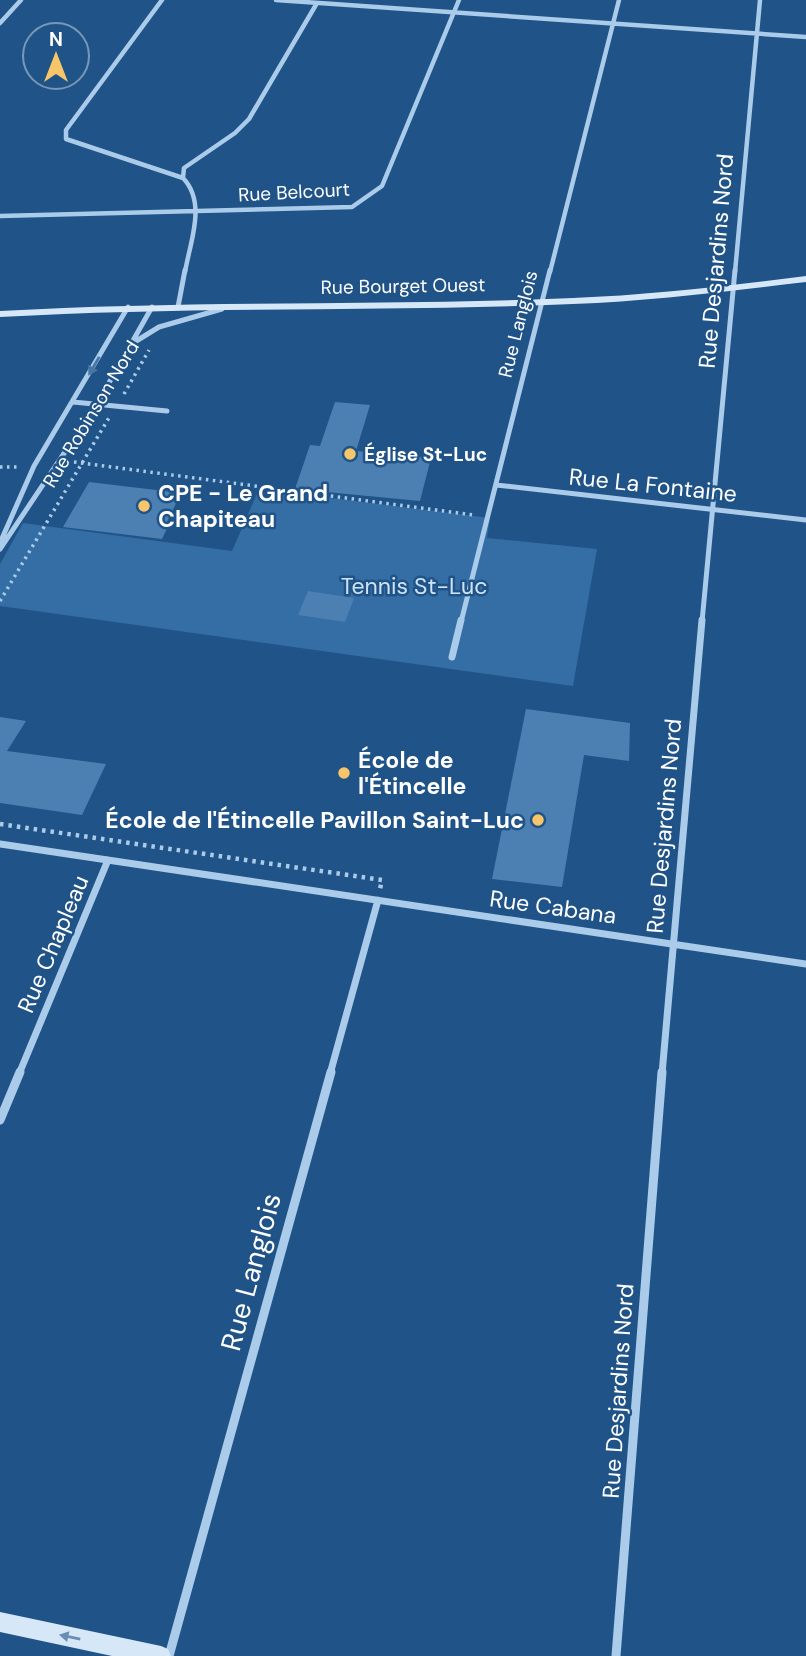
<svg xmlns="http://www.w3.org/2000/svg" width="806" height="1656" font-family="'DM Sans',sans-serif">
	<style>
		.green { fill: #346ea4 }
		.building { fill: #4d80b2 }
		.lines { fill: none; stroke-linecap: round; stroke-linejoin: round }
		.path-far1 { stroke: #aacbea; stroke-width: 3.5; stroke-dasharray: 2.5 4.5; stroke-linecap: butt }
		.path { stroke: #aacbea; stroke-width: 4.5; stroke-dasharray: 3.5 5; stroke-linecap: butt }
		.street-far3 { stroke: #aacbea; stroke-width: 4.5 }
		.street-far2 { stroke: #aacbea; stroke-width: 5 }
		.street-far1 { stroke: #aacbea; stroke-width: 7 }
		.street { stroke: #aacbea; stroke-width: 9 }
		.secondary { fill: #d6e7f8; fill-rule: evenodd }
		.oneway { fill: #4977a5 }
		.oneway2 { fill: #698eb4 }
		.poi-dot { fill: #f7c66b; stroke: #205387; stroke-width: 2.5 }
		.labels { text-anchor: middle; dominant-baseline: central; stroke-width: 5; stroke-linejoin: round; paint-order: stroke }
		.far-street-label { font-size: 19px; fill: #fff; stroke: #205387 }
		.far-poi-label { font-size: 19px; font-weight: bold; fill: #fff; stroke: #205387; text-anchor: start }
		.street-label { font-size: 23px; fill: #fff; stroke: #205387 }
		.poi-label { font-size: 23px; font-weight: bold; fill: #fff; stroke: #205387; text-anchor: start }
		.park-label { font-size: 23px; fill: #cfe4f8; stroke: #205387 }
		.near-street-label { font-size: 28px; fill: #fff; stroke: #205387 }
	</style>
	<rect width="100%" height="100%" fill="#205387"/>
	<path class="green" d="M259,489L490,518L487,538L597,549L573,686L0,606V564L23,523L232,551Z"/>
	<path class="building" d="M335,402L370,405L356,451L431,458L420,501L295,489L310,445L320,446Z
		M89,482L181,493L167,522H170L162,539L63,527Z
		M308,591L354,598L345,622L298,615Z
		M526,709L630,723L629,761L584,755L562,887L492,879Z
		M0,717L26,721L7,751L106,764L82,815L0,803Z"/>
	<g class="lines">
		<path class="path-far1" d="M124,394L149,350
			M74,462L474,515
			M0,467H20
			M0,601L110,416"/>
		<path class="path" d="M0,824L382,880L380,889"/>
		<path class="street-far3" d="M162,0L66,130V139L183,178C207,203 190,242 185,272
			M276,0L806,37
			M0,23L21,0
			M183,178L184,168L235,133L249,119L317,3
			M0,216L352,207L382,186L459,0
			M550,272L619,0
			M735,272L760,0"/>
		<path class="street-far2" d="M178,307L185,270
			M133,343L159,327L222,309
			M73,402L167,411
			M496,485L806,520
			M0,543L34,466L128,307
			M0,549L97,404L152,307
			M461,622L550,270
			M702,622L735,270"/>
		<path class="street-far1" d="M452,657L461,620
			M0,844L806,964
			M19,1074L108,860
			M330,1074L378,900
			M662,1074L702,620"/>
		<path class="street" d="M0,1120L20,1072
			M169,1656L331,1072
			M616,1656L662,1072"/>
		<path class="secondary" d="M806,276V282C729,291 651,301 573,304C382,312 191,306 0,317V311C191,300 382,306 573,298C651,295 729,286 806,276Z
			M0,1612L161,1646L168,1649L171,1656H112L0,1632Z"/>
	</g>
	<defs><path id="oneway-solid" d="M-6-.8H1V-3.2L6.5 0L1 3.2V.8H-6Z" transform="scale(1.75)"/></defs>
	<use class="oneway" href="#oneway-solid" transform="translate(94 366) rotate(120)"/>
	<use class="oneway2" href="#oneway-solid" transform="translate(70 1637) rotate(-168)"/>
	<g class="poi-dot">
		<circle cx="350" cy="454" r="7"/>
		<circle cx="144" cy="506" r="7"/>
		<circle cx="344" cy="773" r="7"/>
		<circle cx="538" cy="820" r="7"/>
	</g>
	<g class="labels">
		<g class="far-street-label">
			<text transform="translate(294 192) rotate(-3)">Rue Belcourt</text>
			<text transform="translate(403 286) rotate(-1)">Rue Bourget Ouest</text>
			<text transform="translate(518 324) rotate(-76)">Rue Langlois</text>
			<text transform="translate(91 414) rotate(-59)">Rue Robinson Nord</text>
		</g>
		<g class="far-poi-label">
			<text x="364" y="454">Église St-Luc</text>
		</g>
		<g class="street-label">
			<text transform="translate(716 261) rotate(-85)">Rue Desjardins Nord</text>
			<text transform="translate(653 485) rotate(6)">Rue La Fontaine</text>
			<text transform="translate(664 826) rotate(-85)">Rue Desjardins Nord</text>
			<text transform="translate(553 907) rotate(8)">Rue Cabana</text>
			<text transform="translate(53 944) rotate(-67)">Rue Chapleau</text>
			<text transform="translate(618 1391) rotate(-86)">Rue Desjardins Nord</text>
		</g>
		<g class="poi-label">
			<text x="158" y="493">CPE - Le Grand<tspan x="158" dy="26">Chapiteau</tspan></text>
			<text x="358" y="760">École de<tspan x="358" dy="26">l'Étincelle</tspan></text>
			<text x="524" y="820" text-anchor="end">École de l'Étincelle Pavillon Saint-Luc</text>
		</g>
		<g class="park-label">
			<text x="414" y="586">Tennis St-Luc</text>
		</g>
		<g class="near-street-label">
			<text transform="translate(251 1272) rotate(-75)">Rue Langlois</text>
		</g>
	</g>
	<g transform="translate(56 56)"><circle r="33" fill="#205387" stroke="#7998b7" stroke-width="2"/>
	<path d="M0-5L12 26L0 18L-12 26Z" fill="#f7c66b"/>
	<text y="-10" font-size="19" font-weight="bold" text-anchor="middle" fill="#ffffff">N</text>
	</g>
</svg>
